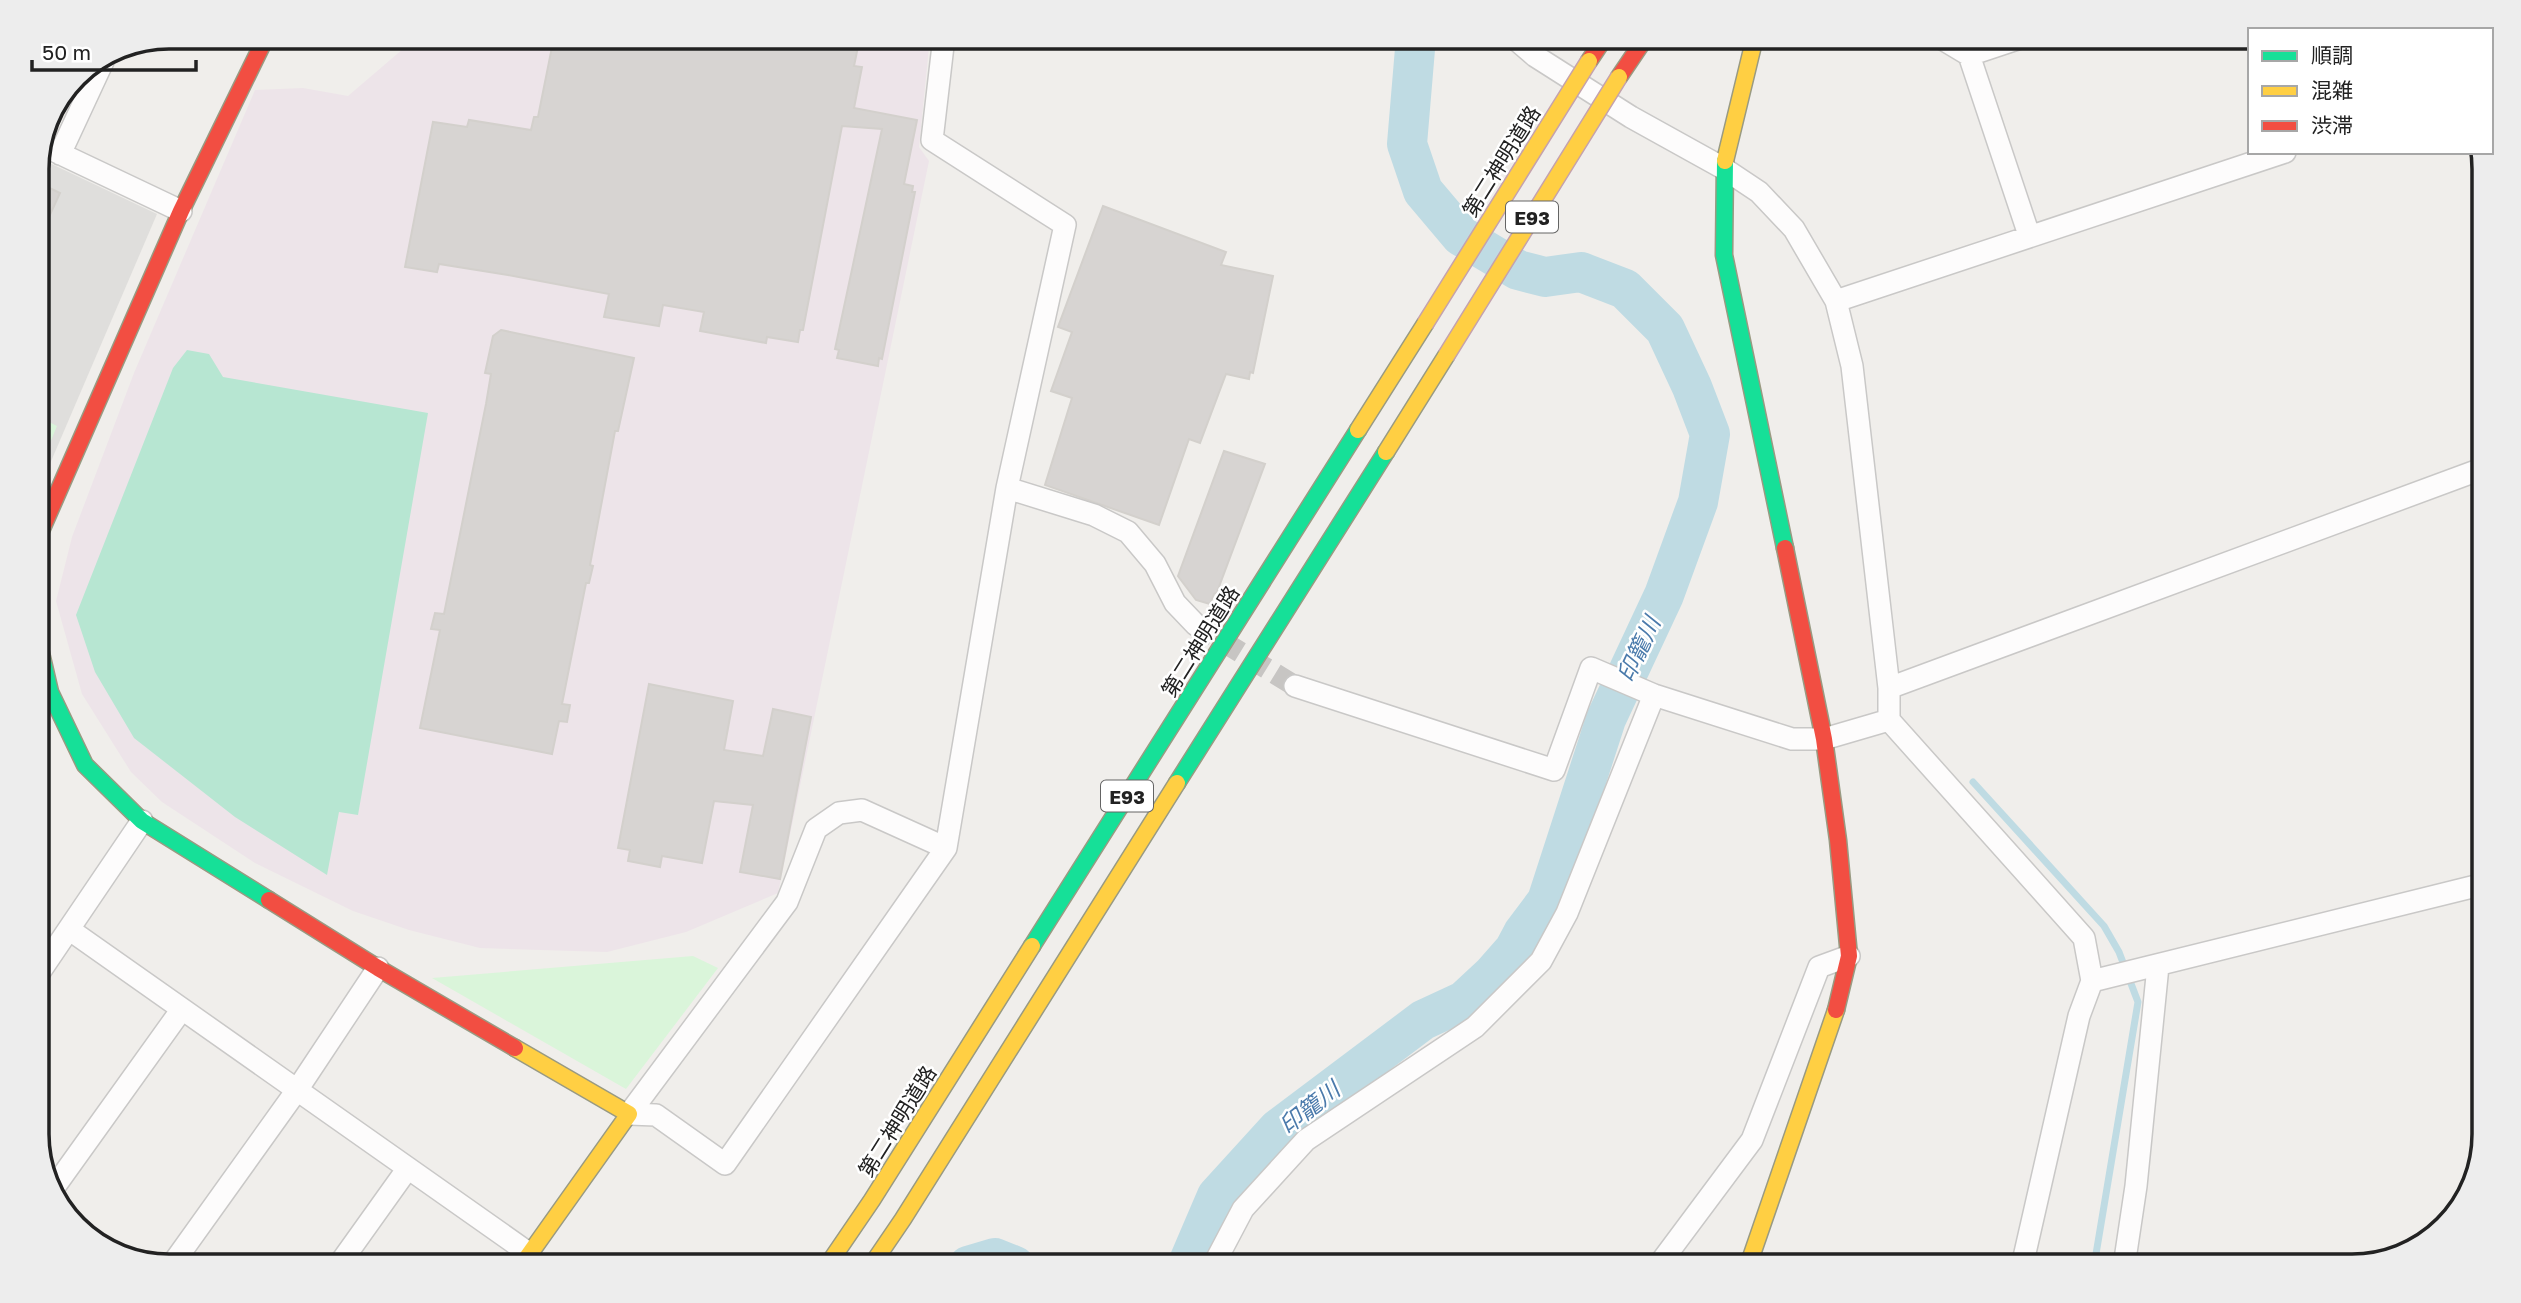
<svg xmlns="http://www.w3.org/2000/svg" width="2521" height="1303" font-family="'Golos Text','Noto Sans JP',sans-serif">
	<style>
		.residential { fill: #dfdedc }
		.industrial { fill: #ede4e9 }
		.park { fill: #daf5da }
		.pitch { fill: #b7e6d2 }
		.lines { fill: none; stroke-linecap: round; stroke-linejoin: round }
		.stream { stroke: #bfdbe3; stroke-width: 7 }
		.river { stroke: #bfdbe3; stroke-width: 40 }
		.building { fill: #d7d4d2; stroke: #d3d0cc; stroke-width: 2 }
		.street-tunnel { stroke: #c7c5c3; stroke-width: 21; stroke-dasharray: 21 10; stroke-linecap: butt }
		.street-casing { stroke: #c9c8c7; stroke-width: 24 }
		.fast-casing { stroke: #999a82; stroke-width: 19 }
		.slow-casing { stroke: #999a82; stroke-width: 19 }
		.jam-casing { stroke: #999a82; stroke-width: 19 }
		.street { stroke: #fdfcfc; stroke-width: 21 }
		.fast { stroke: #16e098; stroke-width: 16 }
		.slow { stroke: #ffcf43; stroke-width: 16 }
		.jam { stroke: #f24e42; stroke-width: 16 }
		.slow-bridge-casing { stroke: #c5a2ac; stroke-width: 19; stroke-linecap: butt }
		.slow-bridge { stroke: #ffcf43; stroke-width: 16 }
		.labels { text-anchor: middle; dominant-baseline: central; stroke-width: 5; stroke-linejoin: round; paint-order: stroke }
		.shield { fill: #fff; stroke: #646464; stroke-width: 2 }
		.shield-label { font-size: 19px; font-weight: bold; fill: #222 }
		.street-label { font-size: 21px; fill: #222; stroke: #fff }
		.water-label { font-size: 23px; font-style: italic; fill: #4a7aab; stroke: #fff }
		.rim { fill: none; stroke: #222; stroke-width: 3.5 }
	</style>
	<rect width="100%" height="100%" fill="#f0eeeb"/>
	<path class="residential" d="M39,158L157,214L37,494V161Z"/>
	<path class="industrial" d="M417,37H930L919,147L929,161L778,893L686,932L607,952L480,948L409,930L353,911L255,863L162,802L131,772L82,694L56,601L72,537L134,373L255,90L303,88L348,96Z"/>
	<path class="park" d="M37,416L57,426L37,474Z
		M693,956L718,968L626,1089L432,978Z"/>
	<path class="pitch" d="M187,350L209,354L223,377L428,413L358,815L339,812L327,875L235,817L134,738L95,672L76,615L173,368Z"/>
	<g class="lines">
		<path class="stream" d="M1973,782L2104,926L2119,952L2138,1002L2094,1266"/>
		<path class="river" d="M968,1266L995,1258L1015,1266
			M1187,1266L1217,1196L1278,1129L1423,1020L1464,1001L1492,975L1514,950L1523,933L1547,901L1606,719L1664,595L1698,502L1710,434L1692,387L1665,329L1625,289L1581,272L1545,277L1518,270L1461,236L1423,191L1407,144L1416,37"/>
	</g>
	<path class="building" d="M554,37H860L854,66L862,67L854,108L917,120L904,184L913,186L912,192H915L882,359L879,358L878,366L837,358L839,350L835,349L882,129L842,126L803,330H800L798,342L767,337L766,343L700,331L704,312L663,305L659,326L604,317L609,294L508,275L439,264L437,272L405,267L433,122L467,127L469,120L531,130L534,117H538Z
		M37,182L60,193L37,243Z
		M1103,206L1226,252L1221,265L1273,276L1253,373L1250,372L1249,379L1226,374L1200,443L1189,439L1159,525L1045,485L1072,398L1051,391L1072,332L1058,327Z
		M501,330L634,358L618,431H615L590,565L593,566L589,583H586L562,704L570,705L567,722L559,721L552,754L420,728L440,630L431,629L435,613L444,614L486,404L491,374L485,373L493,336Z
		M1224,451L1265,464L1217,592L1214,594L1210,604L1196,600L1178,576Z
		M649,684L733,701L724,750L763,756L773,709L811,717L780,879L740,872L753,805L714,801L702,863L662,856L660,867L628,861L630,850L618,848Z"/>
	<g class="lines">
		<path class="street-tunnel" d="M1196,625L1295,686"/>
		<g class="street-casing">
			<path id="street" d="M1513,37L1535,56L1631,117L1723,168L1759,192L1794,229L1836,301L1852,366L1889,688V720L2084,938L2092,981L2079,1016L2022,1266
				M1939,37L1969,55L2023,37
				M1969,55L2029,235
				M44,146L181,211
				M60,154L106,55
				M1836,301L2285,152
				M1007,488L1094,515L1128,532L1155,564L1175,603L1196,625
				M1295,686L1554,770L1591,668L1654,695L1792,739H1824L1889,720
				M1889,688L2484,468
				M70,930L530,1254
				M37,976L142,821
				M2092,981L2484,884
				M629,1114L656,1115L725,1164L946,848L1007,488L1065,225L932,140L944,37
				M629,1114L787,902L816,829L839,813L862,810L946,848
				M53,1189L182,1009
				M171,1266L297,1090L378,968
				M338,1266L408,1168
				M1213,1266L1243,1209L1306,1140L1475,1027L1541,961L1567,913L1654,695
				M1658,1266L1752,1140L1819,967L1849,956
				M2124,1266L2136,1186L2158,966"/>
		</g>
		<g class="fast-casing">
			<path id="fast" d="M1725,161L1724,255L1785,548
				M37,636L50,692L85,765L142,821L269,900
				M1177,783L1386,452
				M1032,946L1358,430"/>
		</g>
		<g class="slow-casing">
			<path id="slow" d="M1725,161L1755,37
				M1358,430L1425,324
				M1386,452L1446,356
				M515,1048L629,1114L521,1266
				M827,1266L872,1200L1032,946
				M871,1266L903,1219L1177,783
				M1748,1266L1836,1010"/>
		</g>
		<g class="jam-casing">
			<path id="jam" d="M1589,61L1605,37
				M1619,77L1646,37
				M37,540L181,211L266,37
				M1785,548L1824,739L1838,840L1849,956L1836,1010
				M269,900L378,968L515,1048"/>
		</g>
		<use href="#street" class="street"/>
		<use href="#fast" class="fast"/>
		<use href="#slow" class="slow"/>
		<use href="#jam" class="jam"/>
		<g class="slow-bridge-casing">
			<path id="slow-bridge" d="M1425,324L1589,61
				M1446,356L1619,77"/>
		</g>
		<use href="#slow-bridge" class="slow-bridge"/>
	</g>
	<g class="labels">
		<g class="shield">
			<rect x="1506" y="201.5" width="52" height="31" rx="5"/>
			<rect x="1101" y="780.5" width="52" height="31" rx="5"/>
		</g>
		<g class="shield-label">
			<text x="1532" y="217">E93</text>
			<text x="1127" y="796">E93</text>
		</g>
		<g class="street-label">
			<text transform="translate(1501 161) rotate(-58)">第二神明道路</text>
			<text transform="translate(1200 641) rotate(-58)">第二神明道路</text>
			<text transform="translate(897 1121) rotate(-58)">第二神明道路</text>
		</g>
		<g class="water-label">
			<text transform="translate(1638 649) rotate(-65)">印籠川</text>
			<text transform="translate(1309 1107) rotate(-38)">印籠川</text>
		</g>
	</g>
	<path d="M0 0H2521V1303H0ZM169 49H2352A120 120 0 0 1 2472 169V1134A120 120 0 0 1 2352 1254H169A120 120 0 0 1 49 1134V169A120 120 0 0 1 169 49Z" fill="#ededed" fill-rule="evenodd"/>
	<path class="rim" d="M169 49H2352A120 120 0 0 1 2472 169V1134A120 120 0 0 1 2352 1254H169A120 120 0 0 1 49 1134V169A120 120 0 0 1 169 49Z"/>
	<rect x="2248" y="28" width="245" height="126" fill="#ffffff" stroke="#a7a7a7" stroke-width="2"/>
	<rect x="2262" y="51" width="35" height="10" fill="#16e098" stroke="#a7a7a7" stroke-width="2"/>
	<text x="2311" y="63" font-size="21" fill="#222222">順調</text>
	<rect x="2262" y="86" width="35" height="10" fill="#ffcf43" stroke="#a7a7a7" stroke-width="2"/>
	<text x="2311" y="98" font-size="21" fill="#222222">混雑</text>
	<rect x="2262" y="121" width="35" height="10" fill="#f24e42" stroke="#a7a7a7" stroke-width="2"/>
	<text x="2311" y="133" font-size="21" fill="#222222">渋滞</text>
	<path d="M32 60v10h164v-10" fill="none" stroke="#222222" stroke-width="3.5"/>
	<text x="42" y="60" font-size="21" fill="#222222" stroke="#ffffff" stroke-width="5" paint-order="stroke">50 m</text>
</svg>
